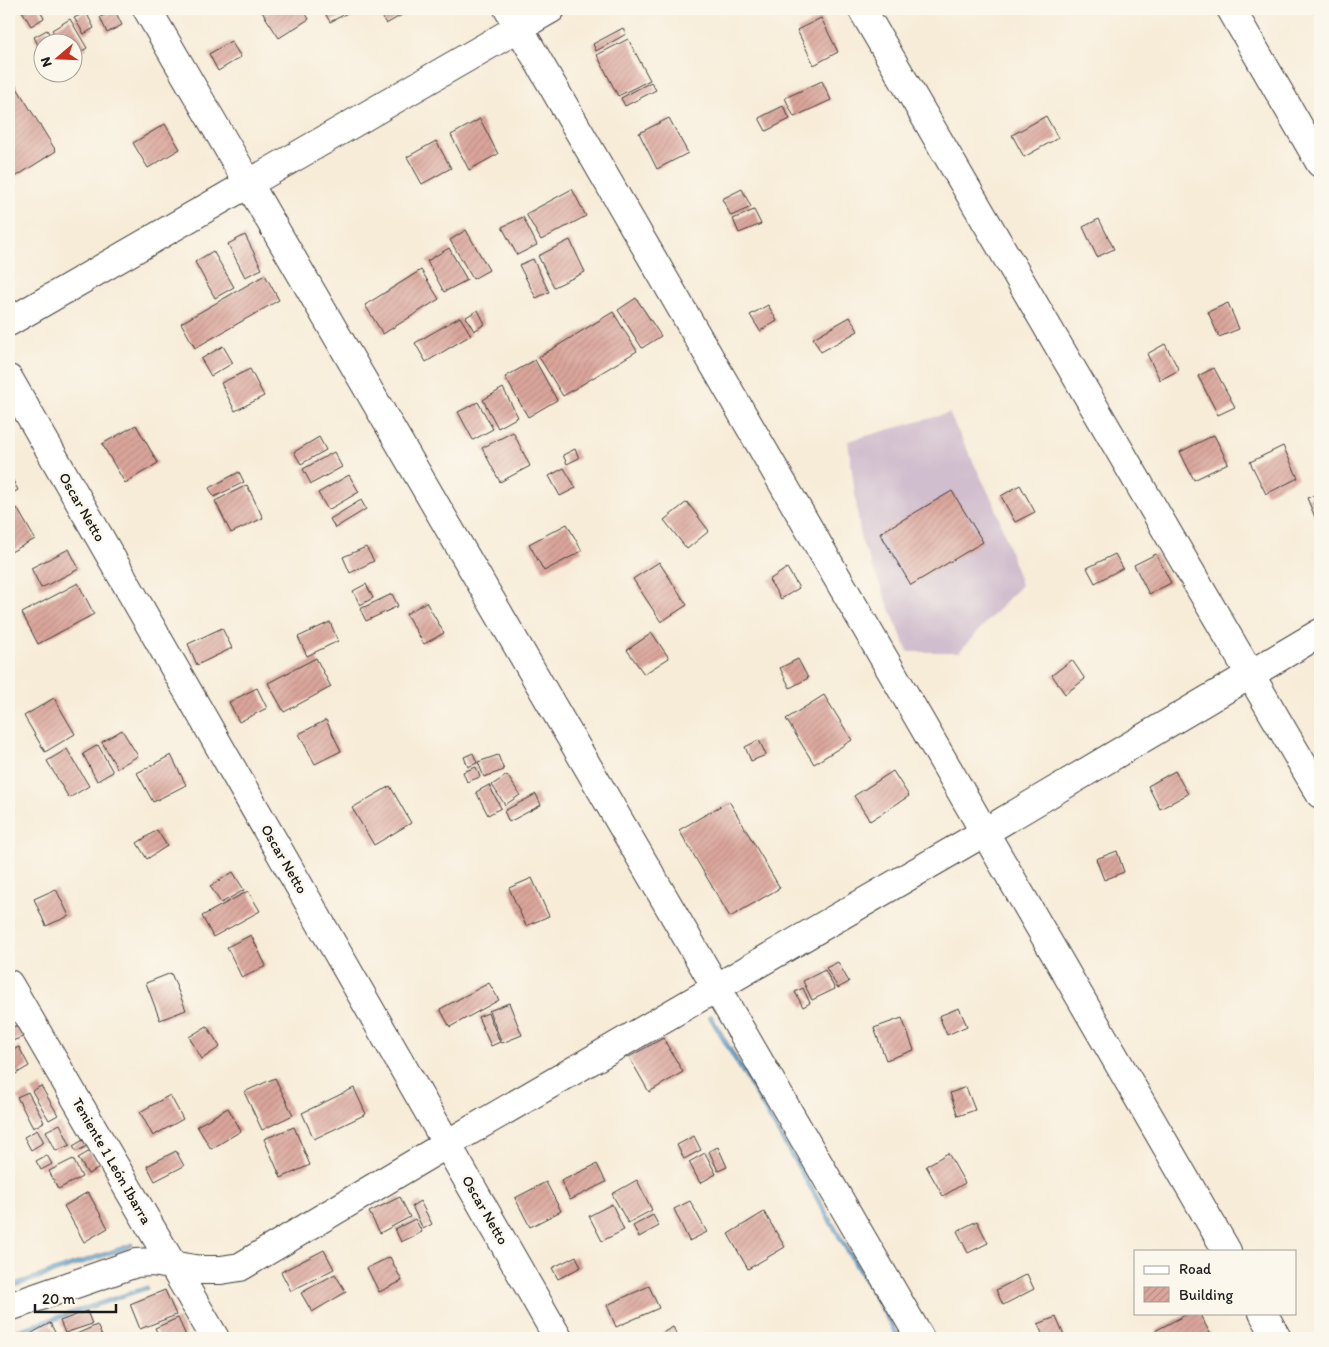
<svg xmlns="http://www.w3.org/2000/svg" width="1329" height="1347" font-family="Itim,sans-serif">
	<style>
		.industrial { fill: #d0bdcd }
		.water { fill: #65aadb; stroke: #40637c }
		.building { fill: url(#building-hatch) }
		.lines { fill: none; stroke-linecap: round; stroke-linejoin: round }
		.minor-casing { stroke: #3d3b38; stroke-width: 30 }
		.minor { stroke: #fff; stroke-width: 28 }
		.labels { text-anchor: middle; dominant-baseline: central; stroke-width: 5; stroke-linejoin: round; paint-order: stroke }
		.street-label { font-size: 15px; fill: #1c1c1c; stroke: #fbf7ec }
	</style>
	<defs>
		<pattern id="building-hatch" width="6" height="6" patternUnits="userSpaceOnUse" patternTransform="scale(1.25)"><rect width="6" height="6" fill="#daa59b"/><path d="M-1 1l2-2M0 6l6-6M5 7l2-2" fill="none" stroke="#ba8d85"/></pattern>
	</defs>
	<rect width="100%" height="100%" fill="#fbf7ec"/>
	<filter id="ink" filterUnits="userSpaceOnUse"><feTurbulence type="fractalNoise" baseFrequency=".02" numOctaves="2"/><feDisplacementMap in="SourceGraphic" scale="10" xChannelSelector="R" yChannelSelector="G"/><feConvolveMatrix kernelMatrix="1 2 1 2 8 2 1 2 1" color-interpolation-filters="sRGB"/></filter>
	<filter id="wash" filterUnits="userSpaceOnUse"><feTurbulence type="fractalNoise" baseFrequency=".0096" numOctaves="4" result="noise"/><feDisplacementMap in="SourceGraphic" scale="20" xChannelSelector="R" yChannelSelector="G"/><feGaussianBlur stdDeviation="1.12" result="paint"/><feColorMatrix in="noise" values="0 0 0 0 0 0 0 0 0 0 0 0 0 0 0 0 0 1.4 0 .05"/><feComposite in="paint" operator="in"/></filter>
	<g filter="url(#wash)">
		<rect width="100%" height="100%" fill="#f7ecd8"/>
		<path class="industrial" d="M949,413L996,508L1021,585L959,652H908L861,540L848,441Z"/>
		<path class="water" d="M711,1014L901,1338H897L708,1016Z
			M133,1243L132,1247L9,1289V1285Z
			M147,1286L148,1289L9,1336V1332Z"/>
		<g id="blocks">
			<path class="building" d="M21,9H39L44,18L31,26Z
				M260,9H303L309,19L279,38Z
				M323,9H355L330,22Z
				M378,9H405L407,12L386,24Z
				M115,11L122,25L107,33L100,17Z
				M86,12L94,28L84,34L74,18Z
				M821,18L838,52L814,65L797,30Z
				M70,19L87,48L72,57V42H60L52,30Z
				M623,28L626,34L596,51L593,44Z
				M47,30L54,42H42V53L34,37Z
				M628,39L650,80L618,96L597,55Z
				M231,41L241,57L218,71L209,54Z
				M9,75L56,151L9,181Z
				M822,81L831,100L794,117L785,98Z
				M651,82L656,90L625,106L621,98Z
				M783,106L790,119L766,131L759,118Z
				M1046,116L1058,138L1024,157L1012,135Z
				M669,118L688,153L657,169L639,133Z
				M480,119L498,154L469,170L451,135Z
				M165,124L180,149L148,168L133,143Z
				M436,141L451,168L422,184L407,157Z
				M572,189L586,216L541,240L526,214Z
				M742,189L751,207L731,216L722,199Z
				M754,210L761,224L739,233L733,219Z
				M523,217L537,245L517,255L502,227Z
				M1099,219L1114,249L1097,257L1083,227Z
				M466,230L489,270L473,279L450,240Z
				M245,235L262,269L245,277L228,244Z
				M570,240L585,272L554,287L538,256Z
				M449,248L467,280L444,292L427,261Z
				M213,251L234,287L215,298L195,262Z
				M533,259L549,292L536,298L519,265Z
				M421,270L439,299L383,334L365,305Z
				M265,275L279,300L195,348L181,323Z
				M636,298L661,336L642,348L618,310Z
				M1228,303L1239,329L1219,337L1208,312Z
				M768,305L777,321L760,331L750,315Z
				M478,310L485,324L474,331L466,317Z
				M613,312L637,351L563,396L539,357Z
				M460,317L471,335L426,362L415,343Z
				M850,317L858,331L821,352L813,338Z
				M1165,344L1179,370L1160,380L1147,354Z
				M223,346L233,363L211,376L201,359Z
				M535,360L557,400L528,417L505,377Z
				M1214,368L1235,407L1218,415L1198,376Z
				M250,369L264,396L235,411L221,383Z
				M503,388L518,417L498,428L483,400Z
				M478,402L493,429L473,440L458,412Z
				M136,425L158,463L125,483L102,444Z
				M513,432L530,466L500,482L482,448Z
				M1214,435L1228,463L1194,480L1180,452Z
				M319,437L326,450L301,464L294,452Z
				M1283,446L1298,478L1266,494L1250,462Z
				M575,449L579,458L567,464L563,455Z
				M334,452L342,467L311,484L303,469Z
				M564,468L576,488L560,496L549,476Z
				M239,472L244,482L214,497L209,488Z
				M9,473L18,490L9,495Z
				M349,475L359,492L328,510L318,493Z
				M247,485L263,518L231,533L215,501Z
				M1020,485L1035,512L1015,522L1001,496Z
				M952,491L983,542L911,585L880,533Z
				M1320,493V529L1307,498Z
				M361,500L366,509L335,528L330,519Z
				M687,502L709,531L687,549L664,520Z
				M17,508L35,539L9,553V513Z
				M567,524L582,551L544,571L529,544Z
				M366,547L374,561L350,573L343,557Z
				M69,549L79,569L41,588L31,568Z
				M1115,554L1123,568L1095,583L1087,568Z
				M1156,554L1171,583L1149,594L1134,565Z
				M659,562L687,605L661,622L633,579Z
				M787,568L799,588L781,599L769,580Z
				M78,583L94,614L38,644L22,613Z
				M366,584L373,598L360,605L353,591Z
				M392,594L398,606L366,621L360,609Z
				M426,602L444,633L424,644L406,614Z
				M330,622L338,641L307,656L298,637Z
				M222,628L232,648L197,665L188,644Z
				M652,633L669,658L644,674L627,650Z
				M316,658L331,687L284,712L268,683Z
				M798,659L808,678L790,688L780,668Z
				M1072,660L1085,679L1065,694L1052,675Z
				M257,688L267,708L239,722L229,702Z
				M824,695L852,740L814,764L786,719Z
				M54,698L75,734L45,752L24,716Z
				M326,720L341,751L315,764L299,734Z
				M122,730L138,756L117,768L102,742Z
				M759,740L766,755L751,761L745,747Z
				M98,745L113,772L97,781L83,754Z
				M67,749L89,786L69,798L47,761Z
				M473,753L477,763L468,767L464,757Z
				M171,755L186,785L153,802L137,773Z
				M498,755L504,770L484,777L478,762Z
				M476,767L480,777L467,782L463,772Z
				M893,771L909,796L870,821L854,796Z
				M1175,771L1188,794L1160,809L1148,786Z
				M507,775L520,795L505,805L492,785Z
				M489,785L501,808L488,815L476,792Z
				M390,786L411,823L374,845L352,808Z
				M536,794L541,805L509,822L504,811Z
				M729,801L780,888L730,917L679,830Z
				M157,830L167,846L147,859L137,843Z
				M1117,851L1124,872L1104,880L1096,859Z
				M233,872L244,890L221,903L210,886Z
				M532,878L549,916L526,926L509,888Z
				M56,889L69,916L46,926L34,899Z
				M248,891L260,911L213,937L202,916Z
				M251,935L266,966L242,978L227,947Z
				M838,962L849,982L838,988L826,968Z
				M825,970L835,989L812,1000L803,981Z
				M171,973L186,1010L160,1020L146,983Z
				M489,983L499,1000L450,1027L440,1009Z
				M803,988L810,1003L803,1007L795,992Z
				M509,1003L522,1035L502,1043L489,1011Z
				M959,1008L967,1026L947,1035L939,1016Z
				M488,1013L500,1042L491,1046L478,1017Z
				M902,1018L914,1050L886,1060L874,1028Z
				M22,1024L26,1036L9,1042V1028Z
				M207,1026L220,1047L202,1059L189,1037Z
				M663,1038L683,1072L649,1092L629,1057Z
				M19,1047L29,1066L9,1078V1052Z
				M275,1078L293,1115L262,1130L244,1092Z
				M41,1086L58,1115L49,1120L32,1091Z
				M966,1087L975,1110L958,1116L950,1093Z
				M354,1088L366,1114L314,1139L302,1113Z
				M28,1092L44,1122L33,1128L17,1097Z
				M170,1095L183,1119L153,1136L140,1112Z
				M228,1108L241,1131L211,1149L197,1126Z
				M60,1124L70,1145L56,1151L46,1131Z
				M294,1127L310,1165L281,1178L264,1139Z
				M37,1130L44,1142L31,1150L24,1137Z
				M694,1136L701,1150L684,1159L677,1145Z
				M83,1140L87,1146L76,1152L73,1146Z
				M718,1147L727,1167L718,1171L709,1151Z
				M90,1151L100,1168L88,1174L78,1158Z
				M176,1151L184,1166L155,1181L147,1166Z
				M705,1153L716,1174L700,1183L689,1162Z
				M948,1153L965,1183L943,1196L926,1166Z
				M47,1155L52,1164L41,1170L36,1161Z
				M73,1159L82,1177L58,1189L49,1171Z
				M597,1164L606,1182L570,1200L561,1181Z
				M637,1180L652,1210L628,1223L612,1194Z
				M546,1182L561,1211L530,1227L515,1198Z
				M88,1192L108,1228L84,1242L64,1206Z
				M400,1197L410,1217L380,1233L369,1212Z
				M420,1201L432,1224L423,1229L412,1206Z
				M690,1201L707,1232L689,1241L674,1209Z
				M612,1204L624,1230L602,1241L589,1216Z
				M764,1212L785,1247L748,1269L728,1234Z
				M653,1215L659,1226L639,1237L633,1226Z
				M415,1219L422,1232L401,1242L395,1229Z
				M977,1221L988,1243L968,1253L957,1231Z
				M324,1250L334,1269L291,1291L281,1272Z
				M576,1256L581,1267L558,1279L552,1268Z
				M390,1257L402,1281L379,1292L367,1268Z
				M335,1274L346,1292L312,1312L301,1293Z
				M1027,1274L1034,1289L1003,1305L996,1290Z
				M649,1286L659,1308L616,1327L607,1305Z
				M165,1290L176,1315L140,1329L130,1304Z
				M87,1311L92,1324L65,1333L60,1321Z
				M1189,1313H1199L1211,1335L1206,1338H1159L1155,1331Z
				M1056,1317L1065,1338H1044L1038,1324Z
				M178,1318L187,1338H160L155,1328Z
				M50,1323L58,1338H23Z
				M97,1325L102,1336L96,1338H73L72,1336Z
				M673,1327L679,1338H658L657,1336Z"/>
		</g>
	</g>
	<g filter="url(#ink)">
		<use href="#blocks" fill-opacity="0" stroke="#3d3b38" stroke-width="1"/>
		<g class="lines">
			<g class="minor-casing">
				<path id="minor" d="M147,9L920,1338
					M508,9L1227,1251
					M862,9L1320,794
					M1231,9L1320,163
					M9,322L551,9
					M9,379L558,1338
					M9,984L215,1338
					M9,1307L136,1263L152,1262L201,1270H221L240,1267L447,1144L985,832L1320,633
					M1263,1313L1277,1338"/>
			</g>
			<use href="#minor" class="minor"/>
		</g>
	</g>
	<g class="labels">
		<g class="street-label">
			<text transform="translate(82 507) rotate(60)">Oscar Netto</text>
			<text transform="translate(284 859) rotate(60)">Oscar Netto</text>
			<text transform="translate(112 1161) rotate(60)">Teniente 1 León Ibarra</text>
			<text transform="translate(485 1210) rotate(60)">Oscar Netto</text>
		</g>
	</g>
	<rect width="1329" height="1347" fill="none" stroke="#fbf7ec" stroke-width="30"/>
	<rect x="1134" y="1250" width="162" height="65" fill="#fbf7ec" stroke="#a29f99"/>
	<rect x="1144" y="1266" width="25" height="8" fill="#ffffff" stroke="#a29f99"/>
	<text x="1179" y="1274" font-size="15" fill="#1c1c1c">Road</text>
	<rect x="1144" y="1287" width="25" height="15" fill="url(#building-hatch)" stroke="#a29f99"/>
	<text x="1179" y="1300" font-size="15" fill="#1c1c1c">Building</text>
	<g transform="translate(58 58) rotate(251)"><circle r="24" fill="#fbf7ec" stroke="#a29f99"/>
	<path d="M0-4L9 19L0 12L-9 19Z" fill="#c8321e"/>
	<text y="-8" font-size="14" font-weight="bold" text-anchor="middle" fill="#1c1c1c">N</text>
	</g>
	<path d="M35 1304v8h81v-8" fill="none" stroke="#1c1c1c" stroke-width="2.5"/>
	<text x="42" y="1304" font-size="15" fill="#1c1c1c" stroke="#fbf7ec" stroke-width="4" paint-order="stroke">20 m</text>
</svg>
